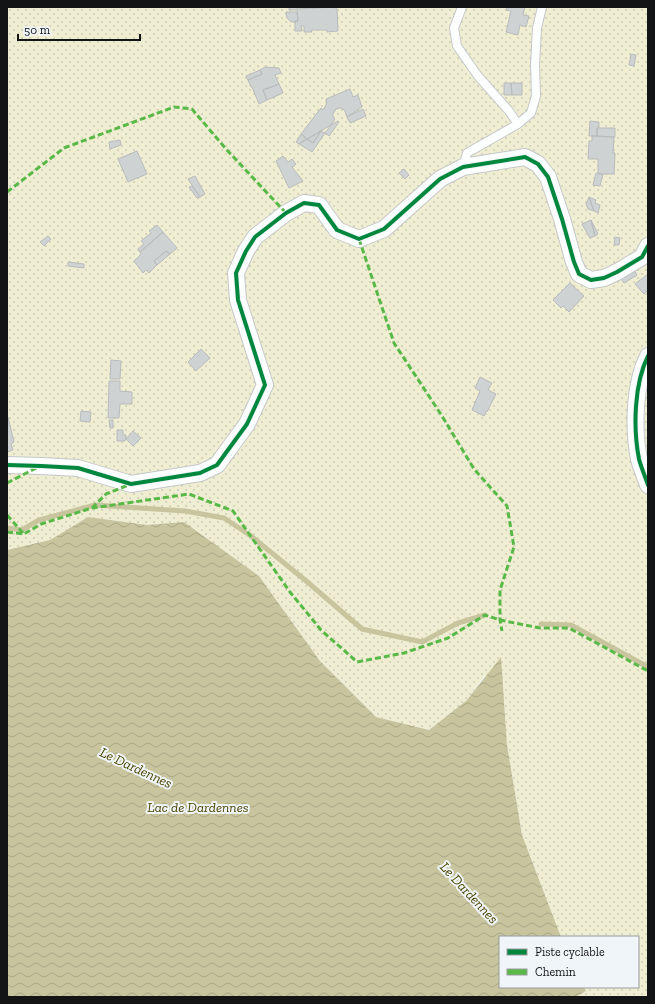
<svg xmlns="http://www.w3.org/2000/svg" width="655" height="1004" font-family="'Zilla Slab',serif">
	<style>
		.grass { fill: url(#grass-dots) }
		.water { fill: url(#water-waves) }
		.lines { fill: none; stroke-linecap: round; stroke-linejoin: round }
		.stream { stroke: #c7c49e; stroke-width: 5 }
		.building { fill: #cfd2d3; stroke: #b9bbbc }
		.lane-casing { stroke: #c5c7c9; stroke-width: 10 }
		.street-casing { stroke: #c5c7c9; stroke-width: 18 }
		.lane { stroke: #fdfefe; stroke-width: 8 }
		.street { stroke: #fdfefe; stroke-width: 16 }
		.quiet { stroke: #58b947; stroke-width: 3; stroke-dasharray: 6 3; stroke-linecap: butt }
		.cycleway-casing { stroke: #f0f5f9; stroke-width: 6 }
		.cycleway { stroke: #00873e; stroke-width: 4 }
		.labels { text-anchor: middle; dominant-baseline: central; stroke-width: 4; stroke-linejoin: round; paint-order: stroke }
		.water-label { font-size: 14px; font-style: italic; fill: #4c4600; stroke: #f0f5f9 }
	</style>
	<defs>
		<pattern id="grass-dots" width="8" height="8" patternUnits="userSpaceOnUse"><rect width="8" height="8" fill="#efeed3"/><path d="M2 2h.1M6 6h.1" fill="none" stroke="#cccbb4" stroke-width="1.8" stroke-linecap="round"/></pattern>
		<pattern id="water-waves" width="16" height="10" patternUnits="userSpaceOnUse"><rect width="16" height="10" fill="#c7c49e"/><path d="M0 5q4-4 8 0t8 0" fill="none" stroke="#aaa887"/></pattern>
	</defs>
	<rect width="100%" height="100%" fill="#f2f5f7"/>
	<path class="grass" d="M7,7H648V997H576L586,991L584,987H638V937H561L522,835L507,745L504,698L485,675L466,701L429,730L376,717L320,661L259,576L184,522L147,525L88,517L50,540L7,550Z"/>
	<path class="water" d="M88,517L147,525L184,522L259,576L320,661L376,717L429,730L466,701L501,657L507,745L522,835L561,937H500V987H584L586,991L576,997H7V550L50,540Z"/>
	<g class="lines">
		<path class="stream" d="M7,528L22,530L39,520L95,505L185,511L224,518L251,536L305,580L362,629L422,642L458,623L485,615
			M541,624L571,625L648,667"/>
	</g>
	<path class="building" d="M289,7H297V9L334,7L337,9L338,31L327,32V30H311L312,32H304V26H301L302,31H295V21H298L297,10H289Z
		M507,7H525L523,15L529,16L526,27L520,25L518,35L506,32L511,11L506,10Z
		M286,12H297L298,21L291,22L287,18Z
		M631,54L636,55L634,66L629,65Z
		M265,67L279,68L281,73L275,75L279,84L263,90L267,100L259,104L252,87H251L248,80L262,74L260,70Z
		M260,70L262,74L248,80L246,76Z
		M504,83H511L512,95H504Z
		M511,83H522V95H512Z
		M279,84L283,93L267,100L263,90Z
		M350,89L353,97L358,95L362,107L347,117L345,111L342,108H340L336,109L333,114V117L335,119L331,125L307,139L301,134L321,108L323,110L327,103L326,99Z
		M363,109L366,116L350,123L347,117Z
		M338,121L339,122L329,136L325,133L331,125Z
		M590,121L599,122V128H597V136H589Z
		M597,128H615V137L597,136Z
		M321,131L313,143L307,139Z
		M321,131L325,133L312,152L299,144L307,139L313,143Z
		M301,134L307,139L299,144L296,142Z
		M592,136L614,137L613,153H615L614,174H598V159H588L589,141H592Z
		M120,140L121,145L110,149L109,142Z
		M137,151L147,174L128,182L118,159Z
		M283,156L288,162L292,159L296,164L292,167L303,181L289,188L276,161Z
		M404,169L409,175L405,179L399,173Z
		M596,173L603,174L600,186L593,185Z
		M195,176L205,194L200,197L188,179Z
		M192,186L200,197L197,198L189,187Z
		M589,197L594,211L588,209L586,204Z
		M589,197L596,200L595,203L600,205L598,213L594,211Z
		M591,220L598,234L595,236Z
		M591,220L595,236L590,238L582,224Z
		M157,225L163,232L140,252L138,249L144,244L141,241L151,233L149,231Z
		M163,232L177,248L170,254L166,251L154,261L157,265L149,273L146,270L143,273L134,261L141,254L140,252Z
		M48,236L51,239L44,246L40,242Z
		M615,237L620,238L619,245H614Z
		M166,251L170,254L157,265L154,261Z
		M68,262L84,264V268L68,266Z
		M633,268L637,275L624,283L619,276Z
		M648,274V290L644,294L635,284Z
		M570,283L584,296L569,312L563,306L561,308L553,300Z
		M201,349L210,358L196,371L188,362Z
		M111,360L121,361L120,379H110Z
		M480,377L492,383L488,390L496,394L487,412L486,411L484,416L472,410L480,391L475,388Z
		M109,381H120V391L132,392V404H120L119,418H108Z
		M81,411L91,412L90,422L80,421Z
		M8,417L14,442L11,444L13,450L7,452Z
		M109,420H113V428H110Z
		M117,430H123V435H126L125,441H117Z
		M133,431L141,438L133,446L126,439Z"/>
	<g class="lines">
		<g class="lane-casing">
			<path id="lane" d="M462,7L454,28L457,46L478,76L509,111L518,124L467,153L463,167
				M518,124L531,113L536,96L535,65L537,28L542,7"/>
		</g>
		<g class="street-casing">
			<path id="street" d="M648,356C634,384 633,428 639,459C641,467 645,476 648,485
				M7,465L41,466L78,468L131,484L200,473L217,465L247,424L265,385L238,300L236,273L246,251L255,237L286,213L304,203L319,205L337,230L359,239L384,229L440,179L463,167L525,157L538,164L548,177L562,219L574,262L579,274L591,280L604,278L617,272L642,257L648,246"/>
		</g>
		<use href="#lane" class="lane"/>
		<use href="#street" class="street"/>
		<path class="quiet" d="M7,192L64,148L174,107L192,109L226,149L286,213
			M359,239L394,343L442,416L474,469L507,506L514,547L500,590V620L502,631
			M7,483L38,467
			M92,508L106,494L131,484
			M7,515L24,534
			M7,532L24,534L41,524L92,508L189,494L233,511L290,592L321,630L357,662L404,653L448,638L485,615L500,620L540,628H569L648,671"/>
		<g class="cycleway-casing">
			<path id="cycleway" d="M648,356C634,384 633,428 639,459C641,467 645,476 648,485
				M7,465L41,466L78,468L131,484L200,473L217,465L247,424L265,385L238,300L236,273L246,251L255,237L286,213L304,203L319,205L337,230L359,239L384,229L440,179L463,167L525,157L538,164L548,177L562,219L574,262L579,274L591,280L604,278L617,272L642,257L648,246"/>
		</g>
		<use href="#cycleway" class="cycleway"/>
	</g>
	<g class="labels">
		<g class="water-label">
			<text transform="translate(136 768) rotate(25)">Le Dardennes</text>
			<text x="198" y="807">Lac de Dardennes</text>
			<text transform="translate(469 893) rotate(47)">Le Dardennes</text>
		</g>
	</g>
	<rect width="655" height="1004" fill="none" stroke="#131416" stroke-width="16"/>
	<rect x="499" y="936" width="140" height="52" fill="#f0f5f9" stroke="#989b9e"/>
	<rect x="507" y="949" width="20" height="6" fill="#00873e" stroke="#989b9e"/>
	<text x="535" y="956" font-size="12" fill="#131416">Piste cyclable</text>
	<rect x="507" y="969" width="20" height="6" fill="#58b947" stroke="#989b9e"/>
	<text x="535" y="976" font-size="12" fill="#131416">Chemin</text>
	<path d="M18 34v6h122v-6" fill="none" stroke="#131416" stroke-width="2"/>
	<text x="24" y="34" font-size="12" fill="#131416" stroke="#f0f5f9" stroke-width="3" paint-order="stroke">50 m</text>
</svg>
